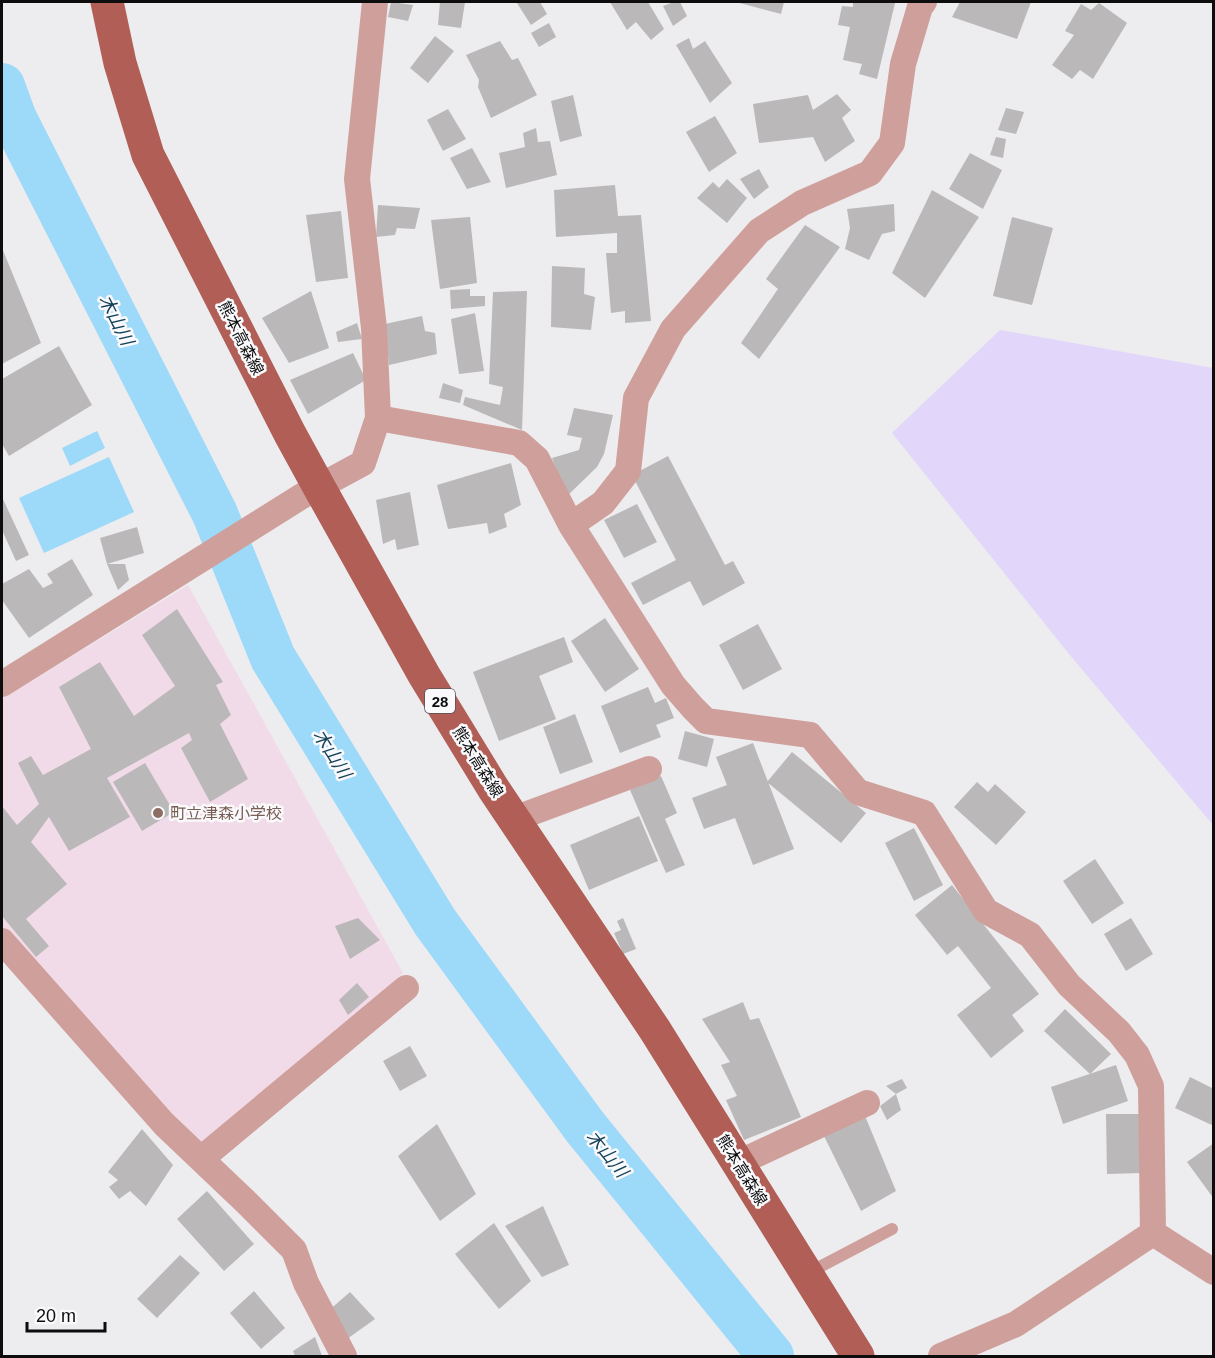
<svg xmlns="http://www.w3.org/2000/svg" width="1215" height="1358" font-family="Helvetica,'Noto Sans JP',sans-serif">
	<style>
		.education { fill: #f2dbe8 }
		.green { fill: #e2d6fa }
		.water { fill: #9dd9f9 }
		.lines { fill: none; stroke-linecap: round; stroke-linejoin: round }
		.river { stroke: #9dd9f9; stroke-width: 46 }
		.building { fill: #bbb8b9 }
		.lane { stroke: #cfa09b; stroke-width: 12 }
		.street { stroke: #cfa09b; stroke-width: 26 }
		.primary { stroke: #b05e56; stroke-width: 33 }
		.education-dot { fill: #8d6e63; stroke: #faf9fc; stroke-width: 2 }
		.labels { text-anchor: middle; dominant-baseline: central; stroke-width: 5; stroke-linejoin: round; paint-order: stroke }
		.shield { fill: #faf9fc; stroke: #545455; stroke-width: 1.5 }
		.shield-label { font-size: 15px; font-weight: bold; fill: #0d0d0e }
		.street-label { font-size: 16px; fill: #0d0d0e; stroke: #faf9fc }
		.education-label { font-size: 16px; fill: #785e54; stroke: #faf9fc; text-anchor: start }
		.water-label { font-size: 18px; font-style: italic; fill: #134259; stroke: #faf9fc }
	</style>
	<rect width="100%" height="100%" fill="#edecef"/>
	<path class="education" d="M188,585L403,973L201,1153L2,927V699Z"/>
	<path class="green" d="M1000,330L1213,368V825L1069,654L892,433Z"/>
	<path class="water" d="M97,431L105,448L70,466L62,448Z
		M109,457L134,512L44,553L19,498Z"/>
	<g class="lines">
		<path class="river" d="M2,86L14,119L215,514L273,658L435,922L585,1127L771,1356"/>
	</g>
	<path class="building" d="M391,2L413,5L408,21L388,17Z
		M440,2H465L461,28L438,25Z
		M519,2H540L547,14L531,25L517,3Z
		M610,2H648L664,29L651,40L636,22L627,30Z
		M674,2H680L687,16L673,26L663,6Z
		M736,2H784L781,14Z
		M853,2H887L895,3L877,79L859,74L862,64L843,60L850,27L838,25L842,6L853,7Z
		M960,2H1031L1017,39L952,17Z
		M1099,3L1127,23L1093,79L1080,70L1072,79L1052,65L1074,35L1065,31L1081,4L1091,10Z
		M549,23L556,37L539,47L531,33Z
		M435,36L454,51L428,83L410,68Z
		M689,38L693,49L705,41L732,83L710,103L676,45Z
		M500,41L512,60L518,58L537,95L491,118L478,87L479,80L466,55Z
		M837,94L851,110L842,118L855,141L825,162L813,137L759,143L753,104L808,95L813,110Z
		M573,95L582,136L560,142L551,101Z
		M1006,108L1024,112L1016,134L998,130Z
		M448,109L466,139L443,151L427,120Z
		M715,116L737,153L709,172L686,132Z
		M536,128L538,142L550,141L557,175L506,188L499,153L525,147L523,133Z
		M996,137L1006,139L1003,158L990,155Z
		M472,148L491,182L467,189L450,158Z
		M970,153L1002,170L983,209L949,189Z
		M759,169L769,187L754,199L740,179Z
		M727,179L747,198L727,223L697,198L713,182L719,188Z
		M615,185L618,216L641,215L651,321L625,323V311L611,313L606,253H617V233L556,237L554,190Z
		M932,190L979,217L925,298L892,273Z
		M894,204L895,231L882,234L869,260L845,249L850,228L847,209Z
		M378,205L420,208L415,229L397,228L395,235L376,237Z
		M341,211L348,278L316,282L306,215Z
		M470,217L477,283L440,289L431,220Z
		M1012,217L1053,228L1032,305L993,296Z
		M805,225L840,247L759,359L741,343L778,289L766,279Z
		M2,248L41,343L2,364Z
		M552,266L585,268L584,294L595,297L591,330L551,327Z
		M470,289V296H485V306L451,309L450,290Z
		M311,291L329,348L289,363L262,318Z
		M527,291L522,430L463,405L465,397L500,405L503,387L489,384L493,292Z
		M475,313L484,371L459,374L451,319Z
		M422,316L425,331L435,333L437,354L389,365L385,324Z
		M357,323L362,339L338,342L336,332Z
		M59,346L92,405L9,456L2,444V379Z
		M353,353L366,380L308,414L290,380Z
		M443,383L463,390L460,403L439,398Z
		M574,408L613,415L604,454L597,467L566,497L552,458L579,450L582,438L567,435Z
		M668,456L725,565L733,561L745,583L703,606L690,581L643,605L631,583L676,560L632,475Z
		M511,463L521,505L504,514L507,527L489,534L487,523L448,529L437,485Z
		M410,492L419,545L397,550L395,539L383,544L376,500Z
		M2,497L29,555L16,561L2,530Z
		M637,504L657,542L624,558L604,520Z
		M137,527L144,553L107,564L100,538Z
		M72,559L93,595L29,638L2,600V584L29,569L43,588L53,583L47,574Z
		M107,564H125L129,580L118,590Z
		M177,609L223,682L216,685L231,715L220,724L248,779L210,802L181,748L192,740L189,733L107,778L130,817L69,851L49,817L31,842L67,884L26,919L49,946L36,957L2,916V806L17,825L39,804L18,763L31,756L43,775L91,749L59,687L100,662L134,716L175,686L142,635Z
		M605,618L639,669L605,692L571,641Z
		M758,624L782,669L743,690L719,645Z
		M564,637L573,662L539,676L556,719L499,741L473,672Z
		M648,687L655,703L666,698L674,718L656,725L661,737L620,753L601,706Z
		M575,714L593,762L560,774L543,727Z
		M685,731L714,739L707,767L678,759Z
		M753,743L794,849L753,865L735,818L704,829L692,798L727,785L716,757Z
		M792,752L866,813L841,843L767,782Z
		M145,763L174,812L142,831L113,782Z
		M661,776L677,813L665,819L685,865L666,873L630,790Z
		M977,782L988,792L995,784L1026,812L996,845L954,807Z
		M639,816L658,861L589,890L570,845Z
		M914,828L943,885L914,901L885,843Z
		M1095,859L1124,903L1092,924L1063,881Z
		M952,885L1039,994L1012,1015L1024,1031L991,1058L957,1015L991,988L958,946L947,955L915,915Z
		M358,918L380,940L350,959L335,926Z
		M623,918L636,949L623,954L614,933L621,930L617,921Z
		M1131,918L1153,954L1126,971L1104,934Z
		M357,983L369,997L348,1015L339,1000Z
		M743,1002L750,1020L759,1018L801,1117L744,1140L726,1100L737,1096L721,1065L730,1062L702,1019Z
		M1065,1009L1111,1054L1090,1074L1044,1031Z
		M410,1046L427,1076L400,1091L383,1061Z
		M1116,1065L1128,1101L1063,1124L1051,1087Z
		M1190,1077L1214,1089V1126L1175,1108Z
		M902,1079L907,1088L896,1094L886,1086Z
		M896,1094L901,1110L887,1120L880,1106Z
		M863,1111L896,1191L861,1211L822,1132Z
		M1106,1114H1143L1142,1173L1107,1174Z
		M437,1124L476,1194L440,1221L398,1156Z
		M142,1129L173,1165L146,1206L130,1191L119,1199L109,1187L118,1180L108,1172Z
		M1214,1143V1199L1187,1162Z
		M207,1191L254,1244L224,1271L177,1219Z
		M543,1206L569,1265L542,1277L505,1226Z
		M494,1223L531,1281L499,1309L455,1254Z
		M180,1255L200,1273L157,1318L137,1299Z
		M254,1291L285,1328L261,1349L230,1313Z
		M350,1292L375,1319L347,1339L327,1312Z
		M315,1337L322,1356H295L293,1351Z"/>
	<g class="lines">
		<path class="lane" d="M808,1273L892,1229"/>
		<path class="street" d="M378,418L519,443L537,459L571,525L673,685L693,708L706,721L810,735L858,792L924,813L986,911L1030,935L1069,985L1119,1032L1137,1055L1151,1086L1153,1233L1214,1272
			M571,525L603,503L628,471L636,398L673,329L759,231L802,203L870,173L892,143L903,64L920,7L924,2
			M2,684L302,496L363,463L378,418L374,328L357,179L375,2
			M514,819L649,769
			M2,941L164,1124L246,1202L294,1250L306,1283L344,1356
			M201,1159L406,988
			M738,1163L867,1103
			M941,1356L1016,1324L1153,1233"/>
		<path class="primary" d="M107,2L120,63L148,155L290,434L319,487L424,675L493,788L655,1030L858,1356"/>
	</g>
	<circle class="education-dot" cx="158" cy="813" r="6"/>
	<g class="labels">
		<rect class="shield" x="425" y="689" width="30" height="24" rx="4.5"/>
		<g class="shield-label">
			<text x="440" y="701">28</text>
		</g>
		<g class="street-label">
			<text transform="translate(241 338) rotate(63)">熊本高森線</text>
			<text transform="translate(478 762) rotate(58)">熊本高森線</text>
			<text transform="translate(742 1170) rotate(58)">熊本高森線</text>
		</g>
		<g class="education-label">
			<text x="170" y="813">町立津森小学校</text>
		</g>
		<g class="water-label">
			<text transform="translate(116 320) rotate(63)">木山川</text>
			<text transform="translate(332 754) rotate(58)">木山川</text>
			<text transform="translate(607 1154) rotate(51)">木山川</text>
		</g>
	</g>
	<rect width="1215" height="1358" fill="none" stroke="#0d0d0e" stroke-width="6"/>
	<path d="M27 1322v9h78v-9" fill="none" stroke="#0d0d0e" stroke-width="3"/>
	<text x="36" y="1322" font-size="18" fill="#0d0d0e" stroke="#faf9fc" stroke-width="4.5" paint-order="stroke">20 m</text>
</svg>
